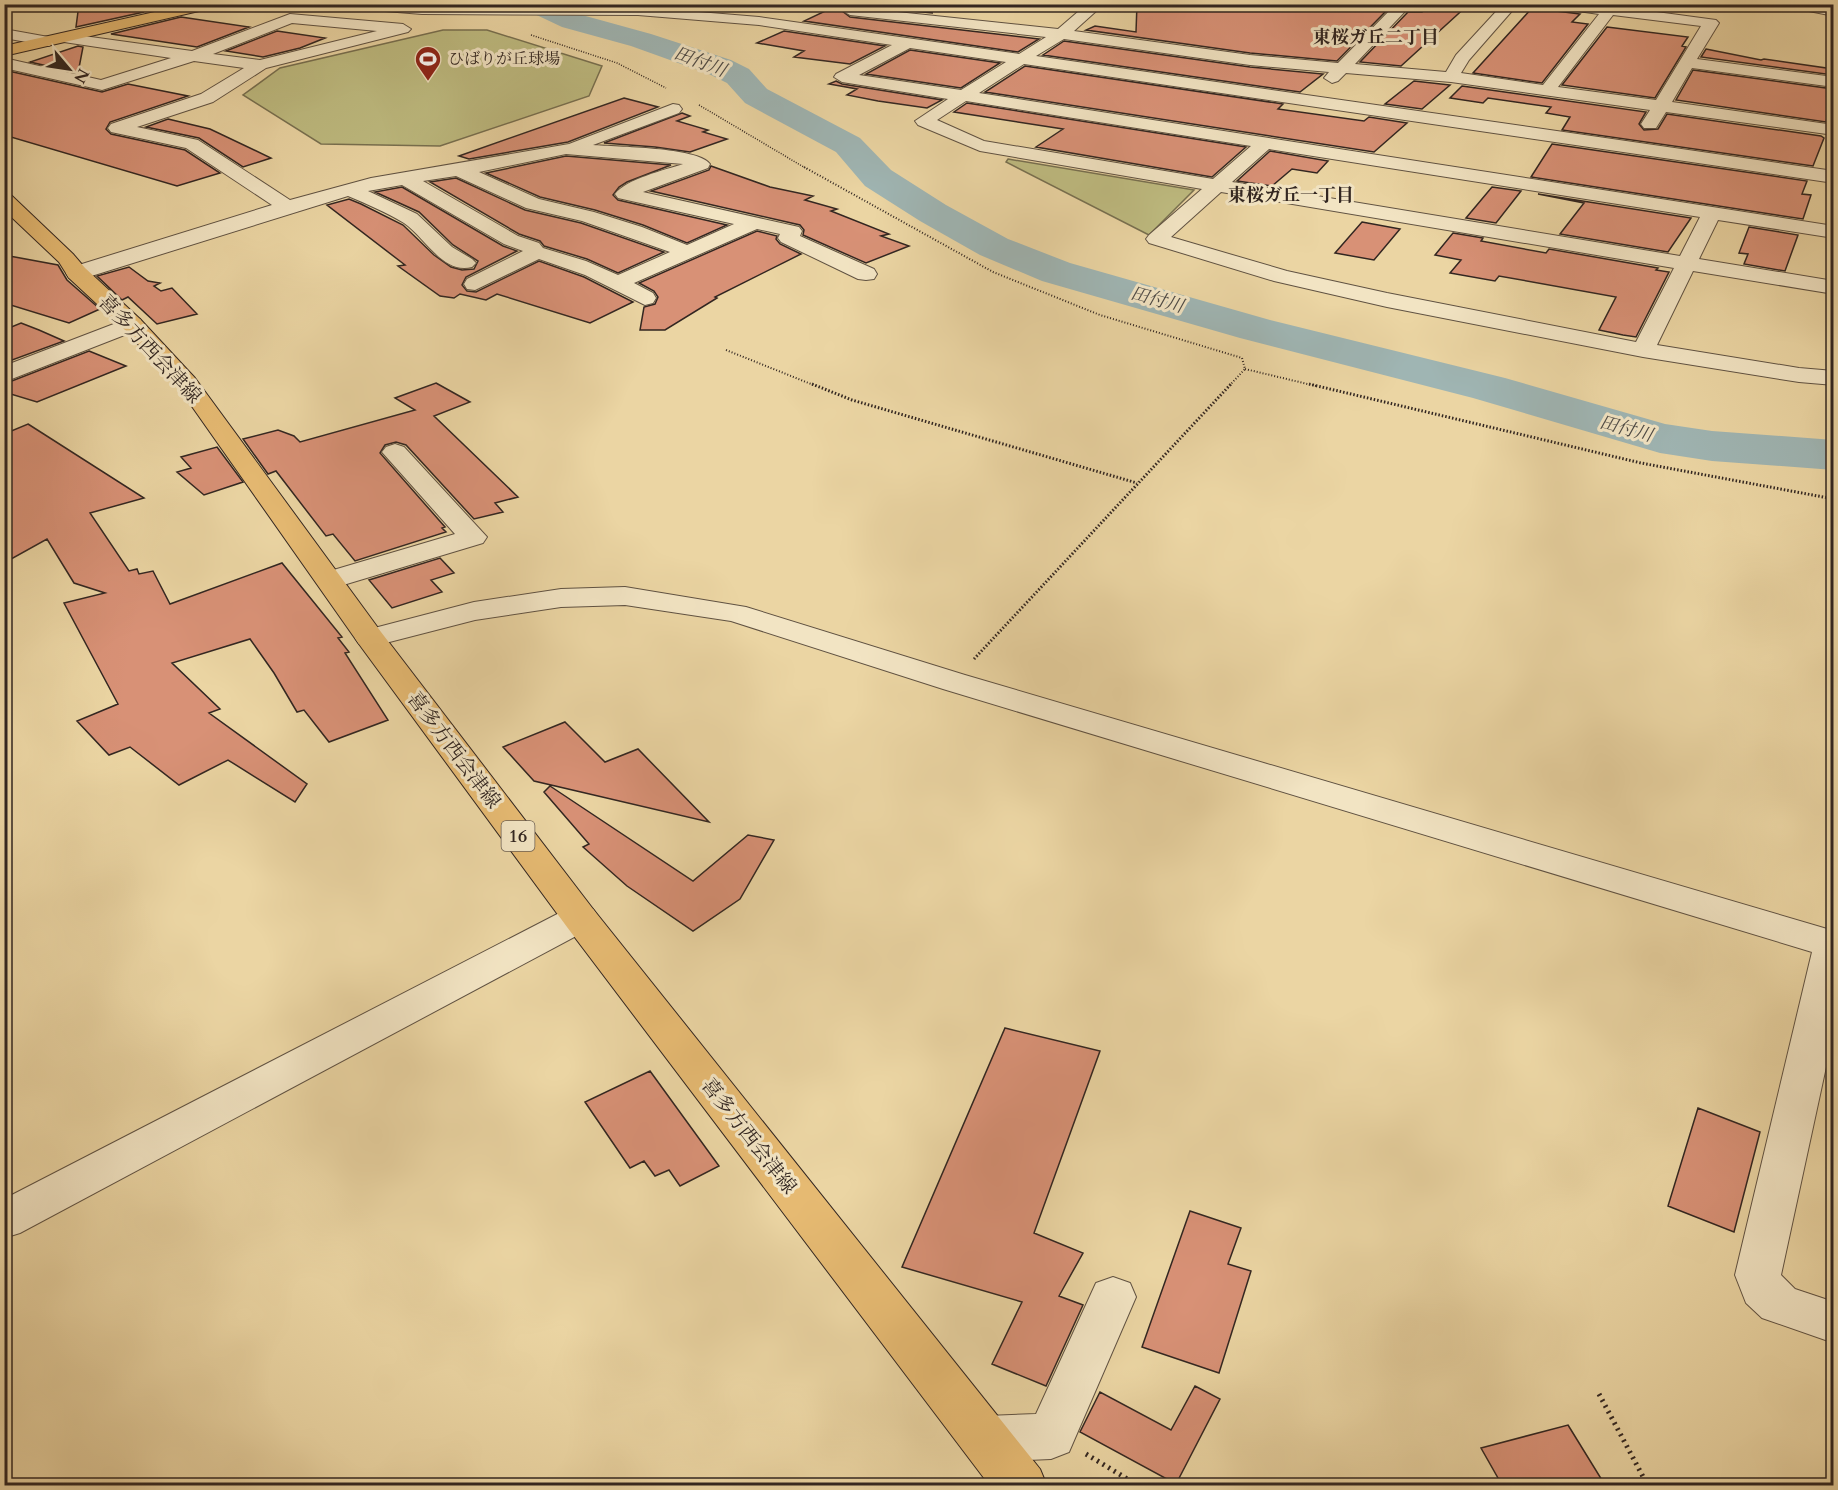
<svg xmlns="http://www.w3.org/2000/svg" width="1838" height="1490" font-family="Cardo,'Noto Serif JP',serif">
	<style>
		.green { fill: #bebb80; stroke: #787050; stroke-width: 1.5 }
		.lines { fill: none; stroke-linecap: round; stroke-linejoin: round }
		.river { fill: #9fb5b3; fill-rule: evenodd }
		.building { fill: #d89176; stroke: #322621; stroke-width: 1.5 }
		.minor-casing { stroke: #605242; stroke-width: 2 }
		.major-casing { stroke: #322621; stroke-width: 2 }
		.path-far3 { stroke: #322621; stroke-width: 1.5; stroke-dasharray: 1 1.5; stroke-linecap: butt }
		.path-far2 { stroke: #322621; stroke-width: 2; stroke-dasharray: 1 2; stroke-linecap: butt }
		.path-far1 { stroke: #322621; stroke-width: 3; stroke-dasharray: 1.5 2; stroke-linecap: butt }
		.path { stroke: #322621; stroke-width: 5; stroke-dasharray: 2 4.5; stroke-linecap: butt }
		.minor { fill: #f2e4c3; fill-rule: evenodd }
		.major { fill: #e6ba72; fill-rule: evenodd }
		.labels { text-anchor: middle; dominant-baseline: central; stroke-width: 6; stroke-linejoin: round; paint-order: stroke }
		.far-poi-label { font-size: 16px; fill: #322621; stroke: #f2e4c3; text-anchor: start }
		.far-neighbourhood-label { font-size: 18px; font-weight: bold; fill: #322621; stroke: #f2e4c3 }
		.far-water-label { font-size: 18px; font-style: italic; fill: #4d4a46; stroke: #f2e4c3 }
		.shield { fill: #f2e4c3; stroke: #6c5f52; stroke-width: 1.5 }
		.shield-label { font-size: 18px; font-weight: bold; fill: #322621 }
		.street-label { font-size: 20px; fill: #322621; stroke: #f2e4c3 }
	</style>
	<rect width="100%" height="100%" fill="#ebd5a3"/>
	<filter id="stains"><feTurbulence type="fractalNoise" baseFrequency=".00333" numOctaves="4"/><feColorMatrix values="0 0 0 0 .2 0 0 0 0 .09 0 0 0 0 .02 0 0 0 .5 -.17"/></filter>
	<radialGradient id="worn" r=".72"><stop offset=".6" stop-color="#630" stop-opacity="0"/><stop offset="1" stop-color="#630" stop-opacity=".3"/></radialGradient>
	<path class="green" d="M443,30H487L602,66L589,96L440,146L321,144L243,95L280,68Z
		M1008,159L1194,190L1149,235L1006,162Z"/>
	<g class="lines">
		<path class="river" d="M522,4H560L582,15L651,34L731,60L749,69L767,89L860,138L891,170L946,205L1008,239L1070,263L1270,320L1505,378L1665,424L1712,431L1834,440V470L1712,461L1660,453L1473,398L1240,338L1042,281L980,255L920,221L865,186L836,152L745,103L727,83L709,74L631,46L562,27L526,10Z"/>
	</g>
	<path class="building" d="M79,4H90L144,12L76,27Z
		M840,4H864L933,13L850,5L841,10L850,17L1039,39L1018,52L804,21Z
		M1137,4H1341L1388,9L1337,61L1250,53L1086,30L1095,26L1136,32Z
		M1431,4H1469L1401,66L1360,62L1408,12H1422Z
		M1532,8L1580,14L1572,22L1588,24L1542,83L1473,73Z
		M181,17L249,27L197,47L111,34Z
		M1607,27L1688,37L1682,46L1686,47L1655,98L1562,85Z
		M277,31L325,38L300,48L263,57L226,51Z
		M784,31L885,46L850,64L794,57L804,51L757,43Z
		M1064,41L1250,67L1323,74L1300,92L1043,55Z
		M78,46L83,47L78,73L30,62Z
		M1706,49L1761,60L1764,59L1833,69V75L1701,57Z
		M910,50L1000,63L961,88L866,74Z
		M1025,66L1283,104L1278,109L1364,121L1369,117L1407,123L1374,152L985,92Z
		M4,70L102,92L128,84L188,96L110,122L106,129L111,134L185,150L220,173L177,186L4,135Z
		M1693,70L1833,89V96L1826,122L1676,100Z
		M836,81L842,84L942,100L927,108L878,101L847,95L857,89L829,84Z
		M1414,81L1450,85L1422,109L1385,104Z
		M1462,86L1646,112L1639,124L1644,130L1658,129L1667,114L1821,136L1824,138L1813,166L1562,130L1570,117L1546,113L1551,107L1488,98L1483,103L1450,98Z
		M624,98L658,107L568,142L469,159L459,156Z
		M967,103L1246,147L1212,177L1036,147L1063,129L954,112Z
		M682,113L690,116L677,121L708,130L703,132L727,139L690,152L655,147L604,143Z
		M168,119L210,129L271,158L243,167L199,138L146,127Z
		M1552,144L1807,181L1802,194L1811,195L1803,219L1531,177Z
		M1270,151L1328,161L1317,173L1292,169L1272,186L1237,181Z
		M566,156L671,165L627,182L619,187L613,195L618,200L727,225L687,243L643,225L595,210L540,197L486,173Z
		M711,166L770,187L813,196L805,200L837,209L831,211L889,234L881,236L909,246L866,263L803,235L804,230L800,225L651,191L709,170Z
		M456,178L525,210L581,223L664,252L618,273L587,259L544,246L540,241L519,234L430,182Z
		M402,187L503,246L517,251L466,277L462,285L467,291L476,292L539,261L584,277L633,302L590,323L497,294L486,300L460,294L454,298L440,296L398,266L405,265L327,205L349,199L361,204L403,225L434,255L451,267L462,270L474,269L478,261L453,245L419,212L375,192Z
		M1492,187L1521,191L1496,223L1466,218Z
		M1538,194L1691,218L1668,252L1560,234L1584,203Z
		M1362,222L1400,229L1374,260L1335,253Z
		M1749,227L1798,235L1785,271L1744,264L1748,254L1739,253Z
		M757,231L777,236L776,239L780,244L801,254L715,297L717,298L665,330H640L644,307L655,304L658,297L654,291L639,283Z
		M1453,233L1483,238L1481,241L1546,253L1549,249L1658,268L1656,270L1669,272L1636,337L1623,335L1599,330L1616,297L1499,276L1495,281L1450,273L1461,260L1435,255Z
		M4,255L58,265L67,280L100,309L69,323L4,303Z
		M129,267L148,281L160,283L154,286L161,291L172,288L197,314L157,324L128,297L122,300L97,276Z
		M21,323L39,330L64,341L4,363V330Z
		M89,351L126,366L37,402L4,392V384Z
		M436,383L470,402L434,416L518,497L495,503L503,512L474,519L406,445L396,442L385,445L380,453L445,527L442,528L446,532L355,561L333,534L326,536L276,471L268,474L243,439L278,430L294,436L300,442L415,410L395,398Z
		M28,424L144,498L90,513L129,571L137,569L139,574L153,571L170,604L282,563L342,637L338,638L349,652L345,653L388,720L329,742L304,710L297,712L274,673L250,639L172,663L220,709L209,713L307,784L295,802L228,760L179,785L130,747L109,755L77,721L118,704L64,603L105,593L74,583L47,539L4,563V434Z
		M217,447L243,482L204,495L177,472L191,468L181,457Z
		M440,558L454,573L431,580L442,592L392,608L369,580Z
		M565,722L605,762L638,749L709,822L534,781L503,747Z
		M550,786L693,881L748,835L774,840L740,899L693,931L627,886L583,847L589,844L544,792Z
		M1005,1028L1100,1051L1034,1233L1083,1253L1059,1296L1083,1305L1046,1386L992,1364L1022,1302L902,1267Z
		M650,1071L719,1166L680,1186L669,1170L655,1176L644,1161L630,1168L585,1102Z
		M1698,1108L1760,1132L1734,1232L1668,1206Z
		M1190,1211L1241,1228L1228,1264L1251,1271L1219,1373L1142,1347Z
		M1195,1386L1220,1399L1176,1484L1080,1432L1100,1392L1171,1430Z
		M1568,1425L1605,1485H1502L1481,1448Z"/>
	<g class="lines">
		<g class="minor-casing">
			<path id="minor" d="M341,4L638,7L759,17L1019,54L1046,37L850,15L843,11L850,7L1058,29L1087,4H1104L1074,31L1250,55L1338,63L1396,4H1412L1355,64L1446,72L1456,55L1503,4H1518L1469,60L1461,73L1543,85L1599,14L1557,8L1550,4H1597L1716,20L1719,23L1697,59L1834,77V87L1692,68L1672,102L1834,125V135L1666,112L1656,128H1644L1641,124L1650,110L1451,82L1346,73L1338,81L1332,83L1324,78L1329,72L1250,65L1064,39L1036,56L1834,171V183L1024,64L979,93L1834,226V238L1718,220L1699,259L1834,281V294L1693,271L1657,345L1799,368L1834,371V385L1799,382L1643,357L1387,307L1274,281L1149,243L1146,239L1149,235L1202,189L980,151L918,125L915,121L948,99L842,82L834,77L836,74L892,45L759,25L638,15L422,14L348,8ZM1613,15L1701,26L1656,100L1558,87ZM910,48L1006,62L961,90L859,75ZM966,101L1251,146L1213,179L984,141L937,120ZM1269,149L1700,217L1680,256L1232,182ZM1221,192L1674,268L1636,342L1387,293L1287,271L1171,237Z
				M1787,4H1819L1834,7V16L1789,7Z
				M290,14L403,24L411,29L408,32L266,68L213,102L137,127L198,140L290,200L371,178L569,144L673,104L679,105L682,109L679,113L593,145C615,147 698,147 710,164L708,168L643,192L799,227L802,231L800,236L874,269L877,274L874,279L866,280L858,279L781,242L778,238L780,234L757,229L634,283L653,293L656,298L653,303L645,305L585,275L539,259L475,290L467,289L464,284L467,279L523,251L504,244L402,185L368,191L417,214L452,247L472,259L476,263L472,267C443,275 425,237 404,223C386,212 367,204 348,196L85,278L77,279L69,278L66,273L69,268L272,205L186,148L111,132L108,128L111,124L201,94L244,68L194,61L102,90L4,68V58L101,80L171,58L57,41L49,46L4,38V29L54,38L62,33L192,51ZM292,23L377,31L260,60L213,54ZM566,154L683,164C665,170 626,179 615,194L618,198L734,224L687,245L642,227L594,212L539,199L479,172ZM456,176L526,208L582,221L670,252L618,275L586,261L543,248L539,243L518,236L423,181Z
				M132,317L140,319L143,324L140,329L4,382V366Z
				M395,444L404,447L487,537L483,543L340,586L330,589L320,586L316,580L320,574L455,534L382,452L386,447Z
				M625,587L746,607L965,675L1834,931V1030L1781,1275L1795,1289L1834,1302V1343L1762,1318L1746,1303L1735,1275L1812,952L943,689L731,621L625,605L561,607L475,620L370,647L359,644L355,638L359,632L474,602L561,589Z
				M580,905L593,909L599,918L593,927L20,1233L4,1238V1199L567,909Z
				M1113,1277L1130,1283L1136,1297L1069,1452L1051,1459L986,1462L968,1455L961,1439L968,1423L986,1416L1036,1414L1096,1283Z"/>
		</g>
		<g class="major-casing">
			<path id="major" d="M190,4H219L212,8L4,56V46Z
				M4,193L11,195L73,254L85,268L140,319L195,378L381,632L593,909L1040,1469L1047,1486H990L567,927L359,644L179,388L124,329L69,278L59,262L4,210Z"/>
		</g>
		<path class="path-far3" d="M531,35L617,63L666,88
			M699,105L807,169"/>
		<path class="path-far2" d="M804,167L993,272L1100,315L1242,358L1245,369L1229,386
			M726,350L816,386
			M1245,369L1316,386"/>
		<path class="path-far1" d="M812,384L852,400L1137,483
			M1309,384L1641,463L1834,499
			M974,659L1231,384"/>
		<path class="path" d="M1599,1394L1648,1486
			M1086,1454L1139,1486"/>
		<use href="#minor" class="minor"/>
		<use href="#major" class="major"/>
	</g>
	<defs>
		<g id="stadium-pin" transform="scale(1.35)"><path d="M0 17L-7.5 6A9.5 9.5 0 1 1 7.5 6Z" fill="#8f2418" stroke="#f2e4c3"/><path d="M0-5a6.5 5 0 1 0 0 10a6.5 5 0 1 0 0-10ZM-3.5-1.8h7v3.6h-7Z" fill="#fff"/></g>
	</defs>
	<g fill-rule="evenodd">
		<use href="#stadium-pin" x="428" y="59"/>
	</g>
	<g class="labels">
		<g class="far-poi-label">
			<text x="448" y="59">ひばりが丘球場</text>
		</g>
		<g class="far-neighbourhood-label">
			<text x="1376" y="37">東桜ガ丘二丁目</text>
			<text x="1291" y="195">東桜ガ丘一丁目</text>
		</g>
		<g class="far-water-label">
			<text transform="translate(700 62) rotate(21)">田付川</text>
			<text transform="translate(1157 300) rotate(15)">田付川</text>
			<text transform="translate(1626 429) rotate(15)">田付川</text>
		</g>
		<rect class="shield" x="501.5" y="821" width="33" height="30" rx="4.5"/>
		<g class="shield-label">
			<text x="518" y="836">16</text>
		</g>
		<g class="street-label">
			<text transform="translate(150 349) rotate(47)">喜多方西会津線</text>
			<text transform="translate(454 750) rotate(53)">喜多方西会津線</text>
			<text transform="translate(749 1136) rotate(52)">喜多方西会津線</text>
		</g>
	</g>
	<rect width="1838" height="1490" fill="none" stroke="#ebd5a3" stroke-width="24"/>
	<rect x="6" y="6" width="1826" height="1478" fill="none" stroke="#322621" stroke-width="3"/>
	<rect x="12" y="12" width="1814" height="1466" fill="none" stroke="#322621" stroke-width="1.5"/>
	<g transform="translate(69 69) rotate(119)" stroke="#f2e4c3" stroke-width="4.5" paint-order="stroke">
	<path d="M0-4.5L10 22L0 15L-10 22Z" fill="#322621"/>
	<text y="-9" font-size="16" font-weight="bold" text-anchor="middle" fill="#322621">N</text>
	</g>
	<rect width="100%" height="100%" filter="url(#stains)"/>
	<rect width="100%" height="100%" fill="url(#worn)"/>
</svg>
